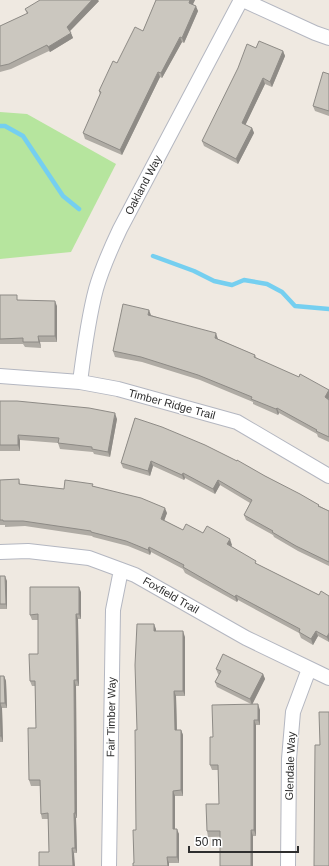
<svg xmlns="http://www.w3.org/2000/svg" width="329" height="866" font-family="Arial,sans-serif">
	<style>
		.green { fill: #b6e59e }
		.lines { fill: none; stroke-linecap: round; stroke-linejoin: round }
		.stream { stroke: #75cff0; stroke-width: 4.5 }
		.minor-casing { stroke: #b4b7c1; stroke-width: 16 }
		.minor { stroke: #fff; stroke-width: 14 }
		.wall { fill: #afaba4 }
		.shaded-wall { fill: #8e8b86 }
		.building { fill: #cbc7bf; stroke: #8e8b86 }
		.labels { text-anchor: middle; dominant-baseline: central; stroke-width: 3; stroke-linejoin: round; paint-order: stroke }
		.street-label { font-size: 11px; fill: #2e2e2e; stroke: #fff }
	</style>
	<rect width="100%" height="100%" fill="#efe9e1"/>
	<path class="green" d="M0,112L27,114L116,164L71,252L0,259Z"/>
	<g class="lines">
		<path class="stream" d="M0,126H5L23,136L63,196L79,209
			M153,256L194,271L214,281L232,285L244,280L267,284L282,292L295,306L329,309"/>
		<g class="minor-casing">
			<path id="minor" d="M243,0L315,33L329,38
				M0,376L80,382L118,389L237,422L329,476
				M80,382C84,351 88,319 96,289C102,268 111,248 120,229L241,0
				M0,552L28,551L89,558L135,575L246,638L329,678
				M109,866L113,610L121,570
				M288,866L289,759L293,712L309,669"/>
		</g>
		<use href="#minor" class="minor"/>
	</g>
	<path class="wall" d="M156,0H195L193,4L198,11L184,43L182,42L162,78L160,77L122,155L85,139L83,133L100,95L99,91L117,63L143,31Z
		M99,1L70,31L73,38L50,52L49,51L11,69L0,72V26L27,14L25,9Z
		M256,48L283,51L285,56L272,87L265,84L245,125L252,128L254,133L238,164L204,146L202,141Z
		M329,74V116L315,111L313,106Z
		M0,295L18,300L57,306V342H40L41,348L25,347L23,344H0Z
		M151,315L218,339L255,355L257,359L329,390V442L318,437L317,434L279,413L278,415L253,404V402L200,380L142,362L115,357L113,351Z
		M0,401L117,419L110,457L94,454L93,452L60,449L58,443L20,440V451H0Z
		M135,418L265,476L329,511V566L298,551L274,537L273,535L246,520L244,515L250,503L220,485L215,494L185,478L184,480L153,466L150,476L123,468L121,463Z
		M19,479L20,484L64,489L93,486L167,513L164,520L183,530L203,533L232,545L231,546L257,564L319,595L329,596V642L318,636L313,645L301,638L299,633L238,600L237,602L185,573L183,569L151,552L150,555L128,546L93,537L92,536L25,526L5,527V525H0V480Z
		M0,576L7,581V609H0Z
		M81,592V619H78L79,686H76L77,818H76L77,853L49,852L48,819H42L41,814L40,786H31L29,780L36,728L35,686H32L30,681L38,654V620H32L30,615Z
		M156,629V631L185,637V696H176L177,730H181L183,735V796H175V829L179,834V863H169V866H133L134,863L136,830Z
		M216,669L263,674L265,679L252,704L260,710V725H256V836L208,837L207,831L219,804L218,770H212L210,765L213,737L251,704L217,687L215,682L219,675L218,674Z
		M0,676H4L6,681L7,708H2L3,742H0Z"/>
	<path class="shaded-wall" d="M92,0H98L99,1L69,32L67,27Z
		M190,0H195L191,8L189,3Z
		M196,6L198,11L184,43L182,38Z
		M71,33L73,38L50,52L48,47Z
		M180,37L182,42L162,78L161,73Z
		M283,51L285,56L272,87L270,82Z
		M158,72L160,77L122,155L120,150Z
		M263,78L265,84L244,128L242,123Z
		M252,128L254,133L238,164L236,159Z
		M55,301L57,306V342L55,336Z
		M149,310L151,315L150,320L148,315Z
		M216,333L218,339L217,343L215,338Z
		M38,336L40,342L41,348L39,342Z
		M329,390V398L327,403L325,397Z
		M277,408L279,413L278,415L276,409Z
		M115,413L117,419L110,457L108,452Z
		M18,435L20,440V451L18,445Z
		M151,461L153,466L150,476L148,471Z
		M183,473L185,478L184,480L182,475Z
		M218,480L220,485L215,494L213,489Z
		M165,508L167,513L163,524L161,519Z
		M230,539L232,545L229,549L227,544Z
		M149,547L151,552L150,555L148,550Z
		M5,576L7,581V609L6,604Z
		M79,587L81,592V619L79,614Z
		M236,595L238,600L237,602L235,597Z
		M76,614L78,619L79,686L77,680Z
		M154,624L156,629V636L154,631Z
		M183,631L185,637V696L183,691Z
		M316,631L318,636L313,645L311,639Z
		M329,633V642L327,637Z
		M263,674L265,679L252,705L250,699Z
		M4,676L6,681L7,708L5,703Z
		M74,680L76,686L77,818L75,813Z
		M174,691L176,696L177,735L175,730Z
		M0,703L2,708L3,742L1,736Z
		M258,704L260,710V725L258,720Z
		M254,720L256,725V836L254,830Z
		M181,730L183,735V796L181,790Z
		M173,791L175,796V834L173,829Z
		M74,813L76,818L77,853L75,848Z
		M177,829L179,834V863L177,857Z
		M251,830L253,836V866H251Z
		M72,848L74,853L75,866H73Z
		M167,857L169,863V866H168Z"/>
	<path class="building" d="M40,0H92L67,27L71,33L48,47L47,45L9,64L0,66V26L28,13L25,9Z
		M156,0H190L189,3L196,6L182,38L180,37L161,73L158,72L120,150L83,133L101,92L99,91L113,61L117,63L135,27L143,31Z
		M259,41L283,51L270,82L263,78L242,123L252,128L236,159L202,141L238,68L247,44L256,48Z
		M323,72L329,74V111L313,106Z
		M0,295H17V300L55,301V336H38L39,342H23V338L0,339Z
		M123,304L149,310L148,315L216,333L215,338L255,355L254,357L299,377L300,374L329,390L325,397L329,400V437L316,431L317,430L277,408L276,409L251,399L252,397L198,375L141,357L113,351Z
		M0,401H17L89,408L115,413L108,452L92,449V447L58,443L59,438L18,435V445H0Z
		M135,418L162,427L205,445L237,461V460L265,476L300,494L319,505L318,506L329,511V562L296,546L272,532L273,531L244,515L252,500L218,480L213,489L183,473L182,475L151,461L148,471L121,463Z
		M19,479V484L64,489L65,480L93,484L92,486L141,498L165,508L161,519L183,530L186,524L203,533L207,526L230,539L227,544L256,561L255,563L319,595L321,591L329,596V633L327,637L316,631L311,639L299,632L300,629L236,595L235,597L183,567L184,565L149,547L148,550L126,541L91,532V531L23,521H3V520H0V480Z
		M0,576H5L6,604H0Z
		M30,587H79V614H76L77,680H74L75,813H74L75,848H72L73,866H39V852H49L48,813L41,814L40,780H29L28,728H36L35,681H30L29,654H38V614L30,615Z
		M137,624H154V631H183V691H174L175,730H181V790L173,791V829H177V857H167L168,866H133V863H134L133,830H136L135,730H137L135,665Z
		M223,654L263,674L250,699L215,682L221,671L216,669Z
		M0,676H4L5,703H0L1,736H0Z
		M258,704V720H254V830H251V866H220V831H207L206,804H219L218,765H210V737H213L212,705Z
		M319,712H329V866H314L315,745H320Z"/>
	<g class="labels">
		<g class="street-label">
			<text transform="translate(143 185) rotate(-62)">Oakland Way</text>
			<text transform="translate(172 404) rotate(15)">Timber Ridge Trail</text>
			<text transform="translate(171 595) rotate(30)">Foxfield Trail</text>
			<text transform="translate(111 717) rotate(-89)">Fair Timber Way</text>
			<text transform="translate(290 766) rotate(-88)">Glendale Way</text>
		</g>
	</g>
	<path d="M189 846v6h109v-6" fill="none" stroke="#2e2e2e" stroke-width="2"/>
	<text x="195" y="846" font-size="12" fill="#2e2e2e" stroke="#ffffff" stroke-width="3" paint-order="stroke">50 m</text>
</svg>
